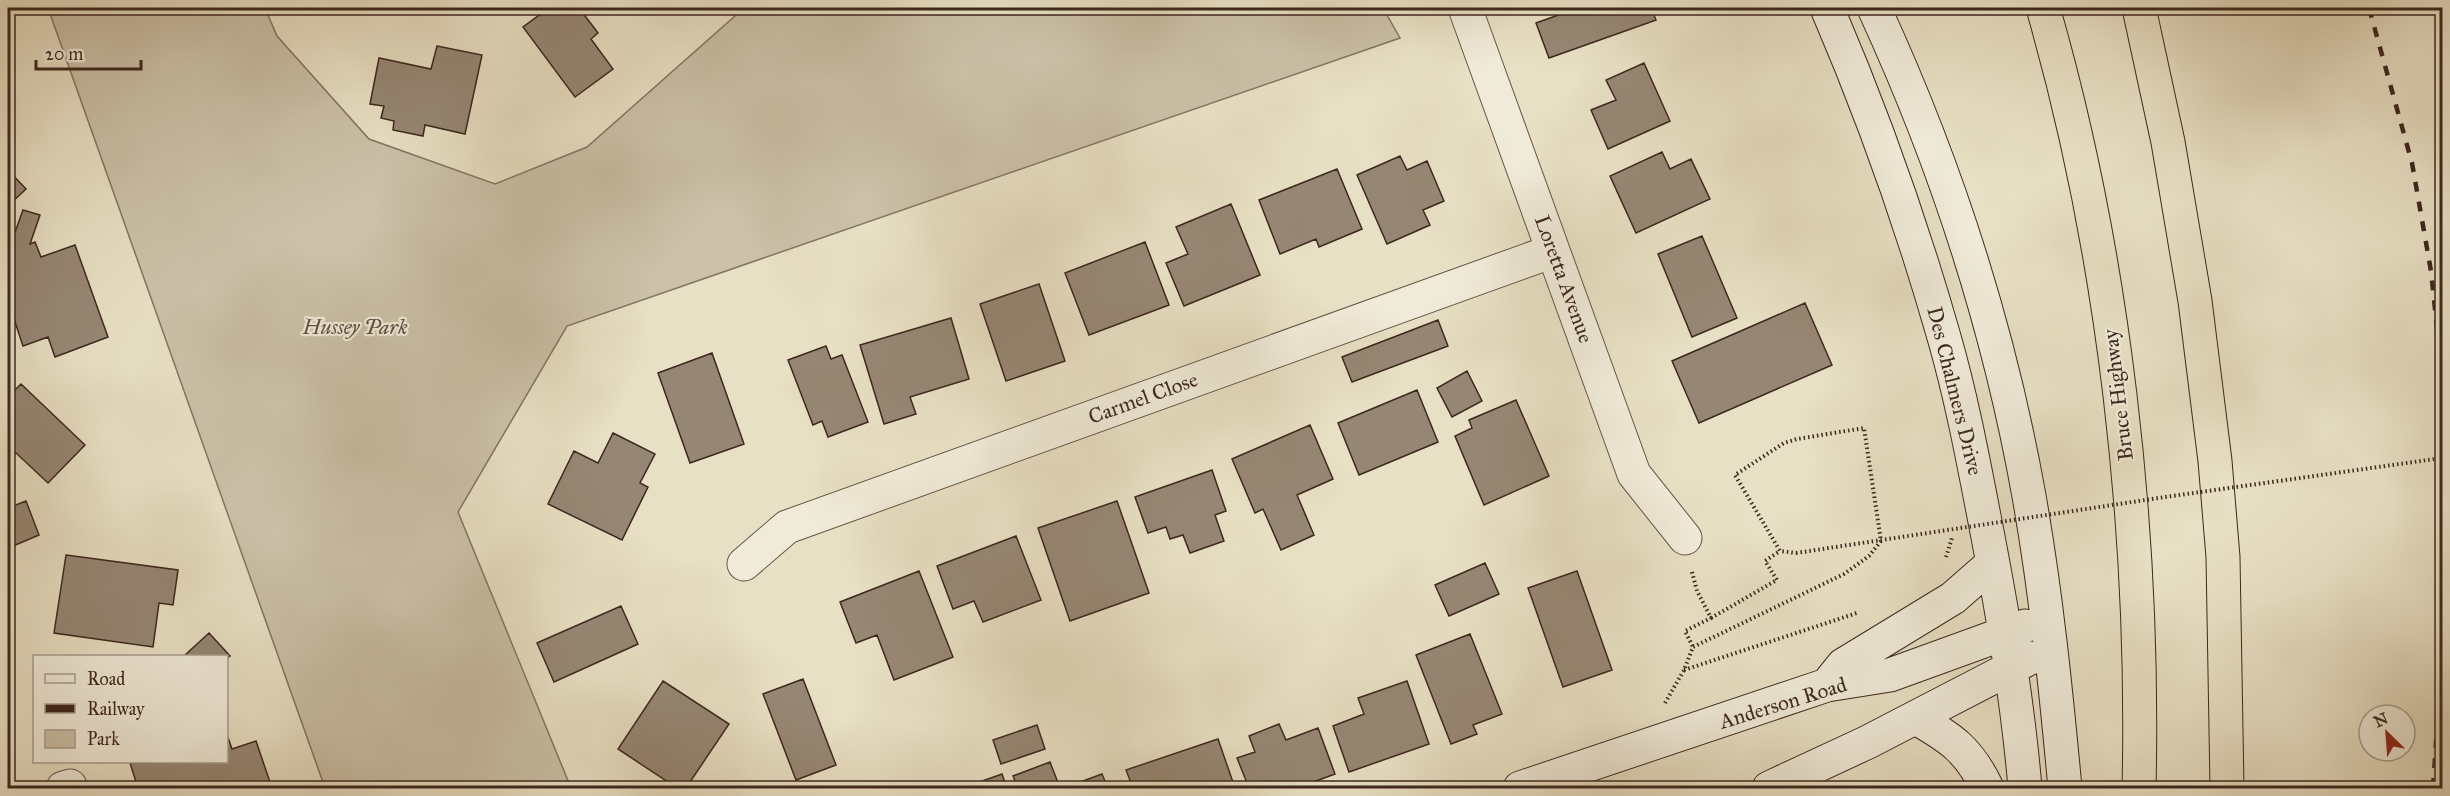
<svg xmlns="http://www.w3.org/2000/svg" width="2450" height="796" font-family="'IM FELL Great Primer',serif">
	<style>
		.green { fill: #cbc1a8; stroke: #847463; stroke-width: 1.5 }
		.building { fill: #968774; stroke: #3d271e; stroke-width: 1.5 }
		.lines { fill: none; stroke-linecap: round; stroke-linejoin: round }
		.street-casing { stroke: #685548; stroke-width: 35 }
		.secondary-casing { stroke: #3d271e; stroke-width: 35 }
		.highway-casing { stroke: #3d271e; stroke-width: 35 }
		.path { stroke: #3d271e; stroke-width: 4; stroke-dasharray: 1.5 3; stroke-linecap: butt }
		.street { stroke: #f0ebd9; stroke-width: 33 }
		.secondary { stroke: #f0ebd9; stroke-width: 33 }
		.highway { stroke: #e8e0c4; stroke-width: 33 }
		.rail { stroke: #3d271e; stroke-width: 4.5; stroke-dasharray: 10 10; stroke-linecap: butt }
		.path-bridge { stroke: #3d271e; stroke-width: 4; stroke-dasharray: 1.5 3; stroke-linecap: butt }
		.labels { text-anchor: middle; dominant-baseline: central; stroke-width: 4.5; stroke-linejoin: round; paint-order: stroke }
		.street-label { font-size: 21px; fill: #3d271e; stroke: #f0ebd9 }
		.park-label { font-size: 21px; font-style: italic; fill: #604e40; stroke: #f0ebd9 }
	</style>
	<rect width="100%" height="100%" fill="#e8e0c4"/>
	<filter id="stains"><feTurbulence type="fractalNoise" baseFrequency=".00333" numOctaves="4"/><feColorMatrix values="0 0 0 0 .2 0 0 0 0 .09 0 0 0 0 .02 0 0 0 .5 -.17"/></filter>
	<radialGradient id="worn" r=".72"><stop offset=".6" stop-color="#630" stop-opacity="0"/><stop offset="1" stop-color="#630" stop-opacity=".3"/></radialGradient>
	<path class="green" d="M48,8H265L277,36L369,139L495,184L587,147L744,8H1383L1400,38L567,326L458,512L571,788H325Z"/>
	<path class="building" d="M549,8H562L566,13L572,8H579L598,33L591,39L613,69L575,97L523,27Z
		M1575,9L1651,8L1656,20L1549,58L1536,23Z
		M437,46L482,55L465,134L425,125L423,136L393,130L394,121L381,118L384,106L370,104L379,58L431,69Z
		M1644,63L1670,121L1608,149L1591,110L1616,100L1606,80Z
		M1662,152L1670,169L1691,159L1710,199L1636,233L1610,176Z
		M1400,156L1407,170L1427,161L1444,201L1423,210L1430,225L1387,244L1357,175Z
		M1337,169L1362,229L1319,247L1316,239L1280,254L1259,200Z
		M8,170L26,189L8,206Z
		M1231,204L1260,275L1184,306L1166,263L1188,254L1176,227Z
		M23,210L40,215L30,244L35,242L41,257L75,245L108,337L55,357L48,337L23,346L8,301V252Z
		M1702,236L1737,318L1692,337L1658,254Z
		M1145,242L1169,305L1089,335L1065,273Z
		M1039,284L1065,361L1006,381L980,304Z
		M1805,303L1832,365L1699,423L1672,361Z
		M951,318L969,379L910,397L916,414L884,424L860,345Z
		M1438,320L1448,346L1352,382L1342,357Z
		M826,346L831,359L842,355L868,422L828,437L822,421L813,425L788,360Z
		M712,353L744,444L690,463L658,373Z
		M1467,371L1482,401L1452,417L1437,388Z
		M21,384L85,445L48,483L15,452L8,461V397Z
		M1417,390L1438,442L1359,475L1338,423Z
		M1516,400L1549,476L1484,505L1455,436L1472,428L1469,420Z
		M1310,425L1333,479L1297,495L1314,535L1281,550L1263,509L1255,513L1232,459Z
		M613,433L655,454L640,483L648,487L622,540L548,504L574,451L598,463Z
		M1212,470L1226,511L1215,515L1224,541L1190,553L1183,535L1170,539L1166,527L1148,533L1135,497Z
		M26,501L39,535L8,548V508Z
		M1117,501L1149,593L1070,621L1038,528Z
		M1016,536L1041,600L983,622L974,601L953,609L937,566Z
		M66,555L178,570L173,605L159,603L153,647L54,633Z
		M1485,563L1499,594L1449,616L1435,585Z
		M919,571L953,657L894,680L877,635L856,643L840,602Z
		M1577,571L1612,670L1563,687L1528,588Z
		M621,606L638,644L554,682L537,643Z
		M209,633L230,656L226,659V656H184Z
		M1470,634L1502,714L1473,725L1477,734L1451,744L1416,655Z
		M803,679L836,765L796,780L763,694Z
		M663,681L729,724L686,788H677L618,749Z
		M1407,681L1429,744L1349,772L1333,726L1364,714L1358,698Z
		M1279,724L1286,740L1318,728L1335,774L1297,788H1249L1237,758L1255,752L1249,736Z
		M1037,725L1045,749L1001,764L993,740Z
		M226,732L232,749L256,741L272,788H138L130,763L226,762Z
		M1218,739L1235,788H1133L1126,770Z
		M1050,762L1060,788H1018L1013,776Z
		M1002,774L1007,788H972L971,785Z
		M1102,774L1108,788H1064Z"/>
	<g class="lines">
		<g class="street-casing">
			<path id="street" d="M1465,8L1634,474L1685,538
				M744,564L787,527L1553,251
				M63,788L70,786"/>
		</g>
		<g class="secondary-casing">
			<path id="secondary" d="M1827,8C1873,115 1912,225 1944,337C1963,403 1975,470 1988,537C2004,620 2018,704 2025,788
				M1874,8C1945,162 1999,328 2029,496C2046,592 2056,691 2065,788
				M1827,685L1843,665L1953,598L1993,563
				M1916,718C1951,738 1969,750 1987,788
				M1520,788L1827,685L1890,675L2025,626
				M1769,788L1868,742L2030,658"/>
		</g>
		<g class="highway-casing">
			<path id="highway" d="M2043,8C2114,254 2145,532 2139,788
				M2139,8L2168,142L2195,301L2215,461L2223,557L2227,788"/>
		</g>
		<path class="path" d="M1946,557L1952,538
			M1692,572L1697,591L1711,618L1685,631L1693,647
			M1711,618L1777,580L1765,561L1780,551
			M1684,670L1857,613
			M1665,703L1684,670L1693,647L1844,574L1869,556L1881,541L1864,428L1797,439L1784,443L1735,475L1780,551L1796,553"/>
		<use href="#street" class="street"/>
		<use href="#secondary" class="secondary"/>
		<use href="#highway" class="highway"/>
		<path class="rail" d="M2369,8L2412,163L2431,271L2442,377
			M2433,788L2442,651"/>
		<path class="path-bridge" d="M1796,553L2165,497L2442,458"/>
	</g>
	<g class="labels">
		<g class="street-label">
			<text transform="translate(1564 279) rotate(70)">Loretta Avenue</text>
			<text transform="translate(1955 391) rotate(76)">Des Chalmers Drive</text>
			<text transform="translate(2118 395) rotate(-97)">Bruce Highway</text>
			<text transform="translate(1143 398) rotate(-20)">Carmel Close</text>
			<text transform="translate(1783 703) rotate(-17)">Anderson Road</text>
		</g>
		<g class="park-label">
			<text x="355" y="327">Hussey Park</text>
		</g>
	</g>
	<rect width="2450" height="796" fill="none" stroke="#e8e0c4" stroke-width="30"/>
	<rect x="9" y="9" width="2432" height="778" fill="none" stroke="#3d271e" stroke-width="3"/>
	<rect x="15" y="15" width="2420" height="766" fill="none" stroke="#3d271e" stroke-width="1.5"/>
	<rect x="33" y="655" width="195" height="108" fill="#f0ebd9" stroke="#a89d8e" stroke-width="1.5"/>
	<rect x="45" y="674" width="30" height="9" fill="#f0ebd9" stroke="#a89d8e" stroke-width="1.5"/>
	<text x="87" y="685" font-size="18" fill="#3d271e">Road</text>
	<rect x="45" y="704" width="30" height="9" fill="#3d271e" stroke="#a89d8e" stroke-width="1.5"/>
	<text x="87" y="715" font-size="18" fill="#3d271e">Railway</text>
	<rect x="45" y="730" width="30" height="18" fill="#cbc1a8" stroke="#a89d8e" stroke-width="1.5"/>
	<text x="87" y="745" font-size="18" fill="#3d271e">Park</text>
	<g transform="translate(2387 733) rotate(335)"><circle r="28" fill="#f0ebd9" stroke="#a89d8e" stroke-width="1.5"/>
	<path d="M0-4.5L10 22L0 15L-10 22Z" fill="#8f2418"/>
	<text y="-9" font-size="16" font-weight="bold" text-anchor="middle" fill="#3d271e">N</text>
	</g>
	<path d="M36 60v9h105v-9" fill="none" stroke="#3d271e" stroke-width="3"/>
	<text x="45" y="60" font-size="18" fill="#3d271e" stroke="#f0ebd9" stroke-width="4.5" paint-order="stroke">20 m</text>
	<rect width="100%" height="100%" filter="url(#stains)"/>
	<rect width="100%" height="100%" fill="url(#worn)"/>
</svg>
